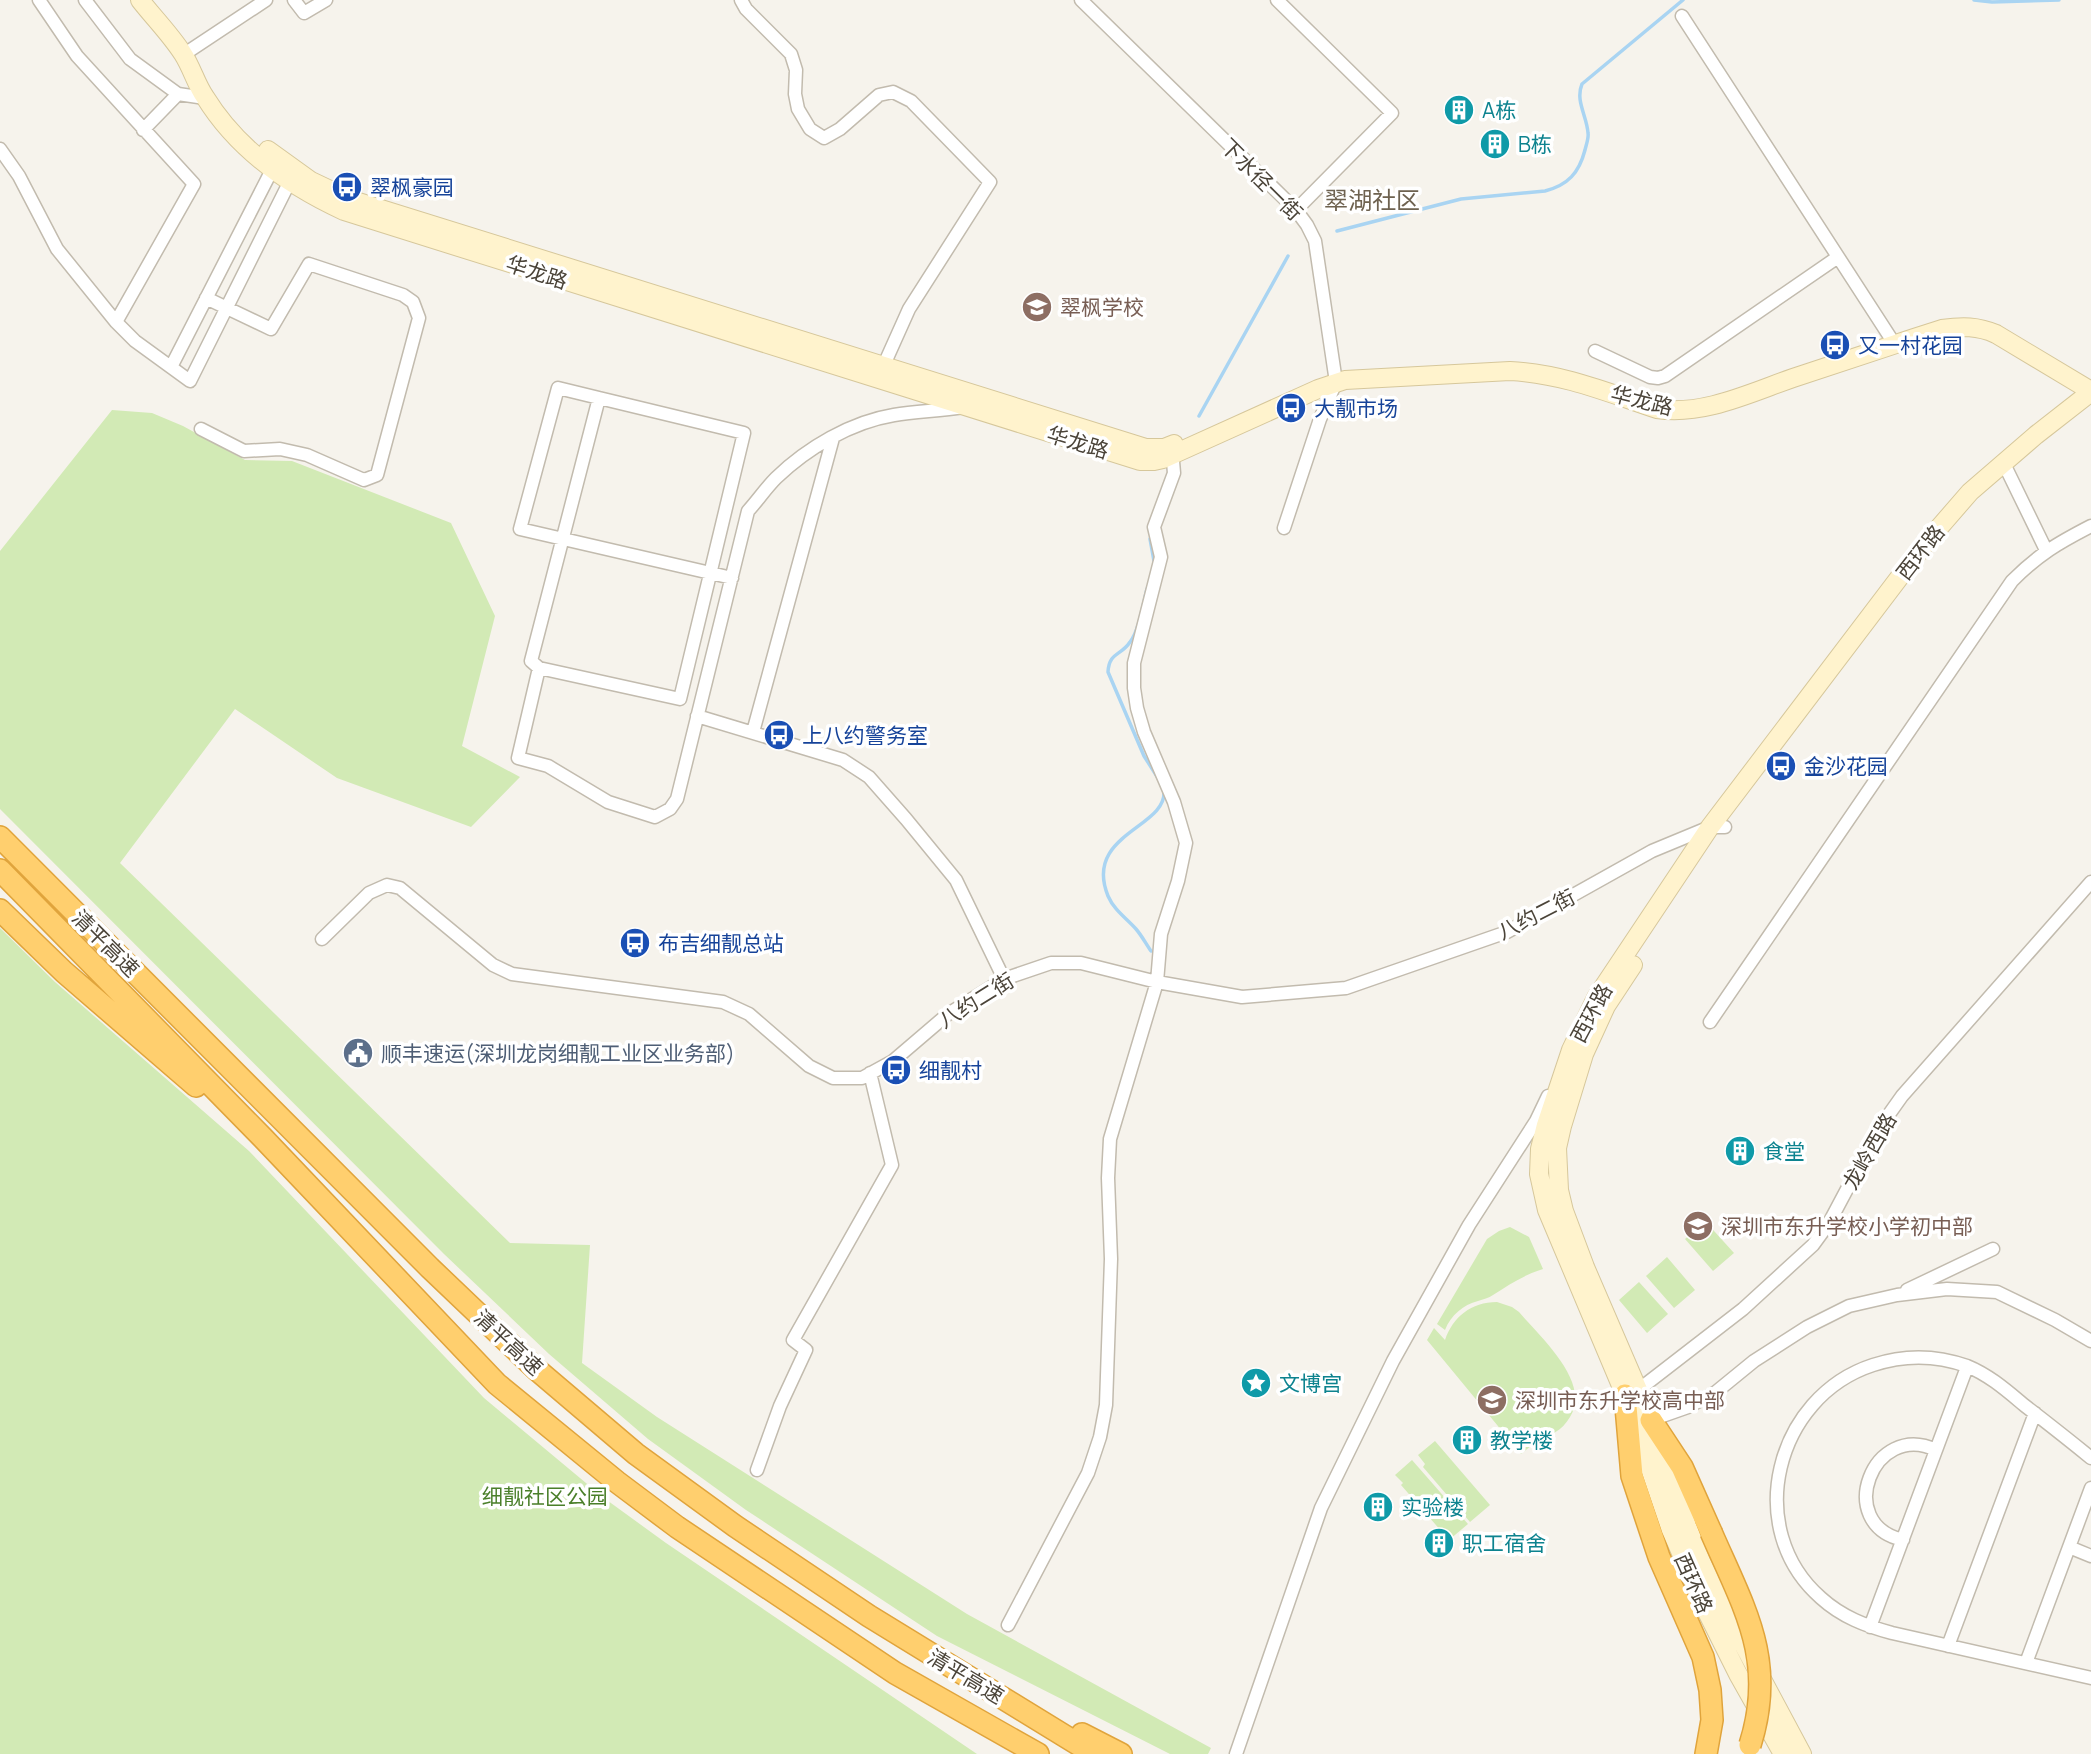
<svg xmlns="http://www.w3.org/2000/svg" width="2091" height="1754" font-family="Manrope,'Noto Sans SC',sans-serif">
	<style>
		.green { fill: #d2eab5 }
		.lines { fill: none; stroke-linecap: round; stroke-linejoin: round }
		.stream { stroke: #a9d4f2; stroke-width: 3.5 }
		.street-casing { stroke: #c2bbae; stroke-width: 15 }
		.secondary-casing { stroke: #d6c79b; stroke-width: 20 }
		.highway-casing { stroke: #e0a43c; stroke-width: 24 }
		.street { stroke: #fff; stroke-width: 12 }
		.secondary { stroke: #fff3cd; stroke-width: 18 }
		.highway { stroke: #ffcf6e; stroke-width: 21 }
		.highway-bridge-casing { stroke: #e0a43c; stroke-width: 24; stroke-linecap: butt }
		.highway-bridge { stroke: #ffcf6e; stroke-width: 21 }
		.labels { text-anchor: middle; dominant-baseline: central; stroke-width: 7; stroke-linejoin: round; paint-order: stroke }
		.culture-label { font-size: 21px; fill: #0d838f; stroke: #fff; text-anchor: start }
		.street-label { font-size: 21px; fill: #4b4439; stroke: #fff }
		.transit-label { font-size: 21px; fill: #164399; stroke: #fff; text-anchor: start }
		.education-label { font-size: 21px; fill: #785e54; stroke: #fff; text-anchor: start }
		.service-label { font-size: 21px; fill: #4e5e75; stroke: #fff; text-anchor: start }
		.park-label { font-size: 21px; fill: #4a7f2a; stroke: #fff }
		.quarter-label { font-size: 24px; fill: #6e6250; stroke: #fff }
	</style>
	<rect width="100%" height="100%" fill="#f6f3ec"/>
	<path class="green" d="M112,410L152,413L183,426L245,460L292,461L451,523L495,616L462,746L520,777L471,827L337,778L235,709L120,863L510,1243L590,1245L582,1363L657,1417L967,1614L1211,1748L1208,1754H1170L937,1636L746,1510L648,1439L549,1354L444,1254L0,809V551Z
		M0,928L55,982L249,1151L484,1398L604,1498L666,1543L977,1754H0Z
		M1705,1221L1734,1253L1713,1271L1685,1239Z
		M1510,1227L1529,1237L1543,1269C1524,1275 1510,1284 1493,1295C1489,1298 1483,1299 1478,1301C1463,1305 1451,1315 1445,1330L1437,1324L1487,1239L1499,1231Z
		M1667,1257L1695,1290L1674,1308L1646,1276Z
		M1639,1282L1668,1314L1647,1333L1619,1300Z
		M1497,1302L1512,1307L1519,1312C1540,1337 1592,1382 1570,1417C1562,1431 1550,1436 1535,1440L1536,1442L1521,1454L1427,1340L1434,1328L1445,1340C1453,1317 1471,1302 1497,1302Z
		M1435,1441L1490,1505L1470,1522L1423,1467L1425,1464L1418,1455Z
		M1412,1460L1468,1524L1449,1540L1401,1485L1403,1483L1395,1475Z"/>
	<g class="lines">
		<path class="stream" d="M1974,0L1992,2L2059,0
			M1337,231L1461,199L1545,191C1568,185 1579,173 1585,150C1586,145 1589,138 1588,133C1587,116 1575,101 1582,84L1683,0
			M1199,416L1288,256
			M1150,539L1154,561
			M1147,589C1143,604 1139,631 1130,642C1121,656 1109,652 1108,672L1144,756L1158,778
			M1151,951C1146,944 1142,936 1136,929C1126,918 1114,910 1108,896C1083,834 1167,828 1164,791"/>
		<g class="street-casing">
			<path id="street" d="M39,0L77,56L194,184L116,322
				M85,0L130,59L178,94
				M294,0L304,13L326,0
				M741,0L746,9L791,54L796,70L795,94L798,109L810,129L824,138L840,129L879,95L893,92L911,101L990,182L909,309L883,367
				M1081,0L1296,210L1307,225L1315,241L1336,382L1320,419L1284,528
				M1277,0L1392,113L1296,210
				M1682,16L1890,337
				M183,55L266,0
				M143,130L178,94L205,98L207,96
				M0,149L19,176L57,249L116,322L135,341L190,381L293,175
				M1595,351L1650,377L1658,378L1665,376L1838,257
				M171,367L276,162
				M599,398L558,388L520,529L732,578
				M201,429L244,451L280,449L307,455L364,480L377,475L419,318L413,302L403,295L309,264L271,329L206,298
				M2007,470L2046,550
				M539,668L680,699L744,433L599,398L531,661L539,668L518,758L548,766L608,802L655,817L670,809L677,799L748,511C758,500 766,488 776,478C807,448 851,422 894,415C917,411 940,411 963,407
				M697,716L843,760L869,777L906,819L956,880L1004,979
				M753,732L833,438
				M322,939L369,893L387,885L400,888L493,965L512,974L723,1002L749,1014L809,1066L833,1078H862L893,1061L948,1014L1004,979L1051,963H1081L1157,982L1242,997L1346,988L1507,932L1652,851L1710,827H1725
				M1710,1022L2012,581C2039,554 2058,543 2091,526
				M1907,1290L1993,1249
				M1632,1393L1637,1391L1743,1309L1813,1245L1829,1223L1880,1127L1902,1096L2091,882
				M1651,1420L1688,1407L1716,1392L1754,1361L1807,1327L1849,1306L1897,1295L1947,1289L1997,1292L2055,1320L2091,1341
				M2091,1458C2069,1440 2046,1422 2024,1405C2006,1390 1989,1375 1967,1366C1936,1355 1903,1355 1873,1365C1775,1397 1742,1529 1821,1598C1842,1617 1866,1626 1892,1633L2091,1678
				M757,1470L780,1406L806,1350L793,1340L892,1165L870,1073
				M1903,1540C1833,1524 1873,1420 1936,1450
				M2069,1547L2091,1556
				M1008,1625L1088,1473L1100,1437L1106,1405L1111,1259L1108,1178L1110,1139L1157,982L1161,934L1178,881L1186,843L1174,802L1144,732L1137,708L1134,688V663L1161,557L1154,527L1174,473L1172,450
				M1870,1627L1967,1367
				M1948,1646L2035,1413
				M2026,1663L2091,1488
				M1236,1754L1321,1508L1393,1361L1469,1225L1536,1121L1548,1096"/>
		</g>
		<g class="secondary-casing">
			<path id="secondary" d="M140,0C154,18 171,35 183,54C192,68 196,84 205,97C237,149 290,186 344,211L1140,461H1154L1163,459L1318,389L1345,380L1510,371C1564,374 1606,392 1657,409C1703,416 1750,393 1793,378C1842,362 1892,345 1942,329C1962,326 1978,326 1996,334L2091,391
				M268,150L311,181L349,199L1146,448H1164L1174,444
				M1633,965L1606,1006L1584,1054L1562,1126L1557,1148L1559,1190L1564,1211L1585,1267L1651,1420L1687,1526L1701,1561L1719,1599L1802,1754
				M1783,1754L1738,1674L1704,1606L1671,1530L1625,1395L1547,1210L1539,1174L1540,1149L1546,1125L1571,1050L1596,998L1710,827L1924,545L1970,492L2036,435L2091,392"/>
		</g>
		<g class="highway-casing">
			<path id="highway" d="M0,837L430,1268L536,1369L636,1454L735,1526L869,1616L1094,1754
				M0,870L263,1138L497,1384L617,1482L677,1527L895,1673L1038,1754
				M0,910L64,972L196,1086
				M1625,1395L1632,1476L1659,1557L1703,1657L1710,1690L1712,1720L1706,1754
				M1651,1420L1682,1467L1711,1532
				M1082,1734L1121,1754"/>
		</g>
		<use href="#street" class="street"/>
		<use href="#secondary" class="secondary"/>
		<use href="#highway" class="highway"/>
		<g class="highway-bridge-casing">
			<path id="highway-bridge" d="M1711,1532C1744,1608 1777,1660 1750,1745"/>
		</g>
		<use href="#highway-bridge" class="highway-bridge"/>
	</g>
	<defs>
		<g id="building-disc" transform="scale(1.575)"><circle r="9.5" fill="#0f9aa8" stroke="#fff"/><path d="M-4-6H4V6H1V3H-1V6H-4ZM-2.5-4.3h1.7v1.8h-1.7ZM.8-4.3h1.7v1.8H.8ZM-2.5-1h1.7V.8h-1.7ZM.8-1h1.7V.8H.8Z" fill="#fff"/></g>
		<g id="bus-disc" transform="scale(1.575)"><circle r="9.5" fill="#1a4fb4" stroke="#fff"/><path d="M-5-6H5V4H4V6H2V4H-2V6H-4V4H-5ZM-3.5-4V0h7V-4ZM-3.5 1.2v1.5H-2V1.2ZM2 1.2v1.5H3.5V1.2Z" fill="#fff"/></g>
		<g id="school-disc" transform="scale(1.575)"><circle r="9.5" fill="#8d6e63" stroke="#fff"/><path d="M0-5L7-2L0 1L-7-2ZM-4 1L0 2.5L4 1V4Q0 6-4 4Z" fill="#fff"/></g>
		<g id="civic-disc" transform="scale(1.575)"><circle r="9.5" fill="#5c6f8a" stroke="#fff"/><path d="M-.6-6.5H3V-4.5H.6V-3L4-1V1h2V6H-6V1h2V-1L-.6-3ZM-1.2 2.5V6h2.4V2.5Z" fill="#fff"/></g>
		<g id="sight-disc" transform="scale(1.575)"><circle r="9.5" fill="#0f9aa8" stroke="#fff"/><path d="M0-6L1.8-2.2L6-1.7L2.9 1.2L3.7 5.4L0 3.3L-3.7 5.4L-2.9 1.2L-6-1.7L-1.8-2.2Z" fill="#fff"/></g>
	</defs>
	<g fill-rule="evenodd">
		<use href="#building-disc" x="1459" y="110"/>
		<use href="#building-disc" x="1495" y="144"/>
		<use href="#bus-disc" x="347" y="187"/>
		<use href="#school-disc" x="1037" y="307"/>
		<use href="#bus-disc" x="1835" y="345"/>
		<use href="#bus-disc" x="1291" y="408"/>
		<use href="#bus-disc" x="779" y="735"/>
		<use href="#bus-disc" x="1781" y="766"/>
		<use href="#bus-disc" x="635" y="943"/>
		<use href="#civic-disc" x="358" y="1053"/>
		<use href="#bus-disc" x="896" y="1070"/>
		<use href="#building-disc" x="1740" y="1151"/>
		<use href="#school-disc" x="1698" y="1226"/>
		<use href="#sight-disc" x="1256" y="1383"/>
		<use href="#school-disc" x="1492" y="1400"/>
		<use href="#building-disc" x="1467" y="1440"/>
		<use href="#building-disc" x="1378" y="1507"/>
		<use href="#building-disc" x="1439" y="1543"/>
	</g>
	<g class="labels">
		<g class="culture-label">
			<text x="1482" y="110">A栋</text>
			<text x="1518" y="144">B栋</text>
			<text x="1763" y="1151">食堂</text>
			<text x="1279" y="1383">文博宫</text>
			<text x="1490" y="1440">教学楼</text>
			<text x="1401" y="1507">实验楼</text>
			<text x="1462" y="1543">职工宿舍</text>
		</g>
		<g class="street-label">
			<text transform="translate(1262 179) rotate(45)">下水径一街</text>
			<text transform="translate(537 272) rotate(18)">华龙路</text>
			<text transform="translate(1642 400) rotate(14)">华龙路</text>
			<text transform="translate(1078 442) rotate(17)">华龙路</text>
			<text transform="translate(1920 552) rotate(-52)">西环路</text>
			<text transform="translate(1536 914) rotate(-27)">八约二街</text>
			<text transform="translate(106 943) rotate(45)">清平高速</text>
			<text transform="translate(976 1000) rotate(-32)">八约二街</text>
			<text transform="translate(1591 1013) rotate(-62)">西环路</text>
			<text transform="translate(1869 1151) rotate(-60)">龙岭西路</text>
			<text transform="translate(509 1342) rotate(43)">清平高速</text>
			<text transform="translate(1694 1583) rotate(66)">西环路</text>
			<text transform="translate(966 1676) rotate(31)">清平高速</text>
		</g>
		<g class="transit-label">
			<text x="370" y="187">翠枫豪园</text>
			<text x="1858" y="345">又一村花园</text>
			<text x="1314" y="408">大靓市场</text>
			<text x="802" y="735">上八约警务室</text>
			<text x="1804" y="766">金沙花园</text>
			<text x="658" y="943">布吉细靓总站</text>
			<text x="919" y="1070">细靓村</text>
		</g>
		<g class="education-label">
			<text x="1060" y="307">翠枫学校</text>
			<text x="1721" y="1226">深圳市东升学校小学初中部</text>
			<text x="1515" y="1400">深圳市东升学校高中部</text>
		</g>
		<g class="service-label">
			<text x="381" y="1053">顺丰速运(深圳龙岗细靓工业区业务部)</text>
		</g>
		<g class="park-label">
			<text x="545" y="1496">细靓社区公园</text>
		</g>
		<g class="quarter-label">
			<text x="1372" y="199">翠湖社区</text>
		</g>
	</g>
</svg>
